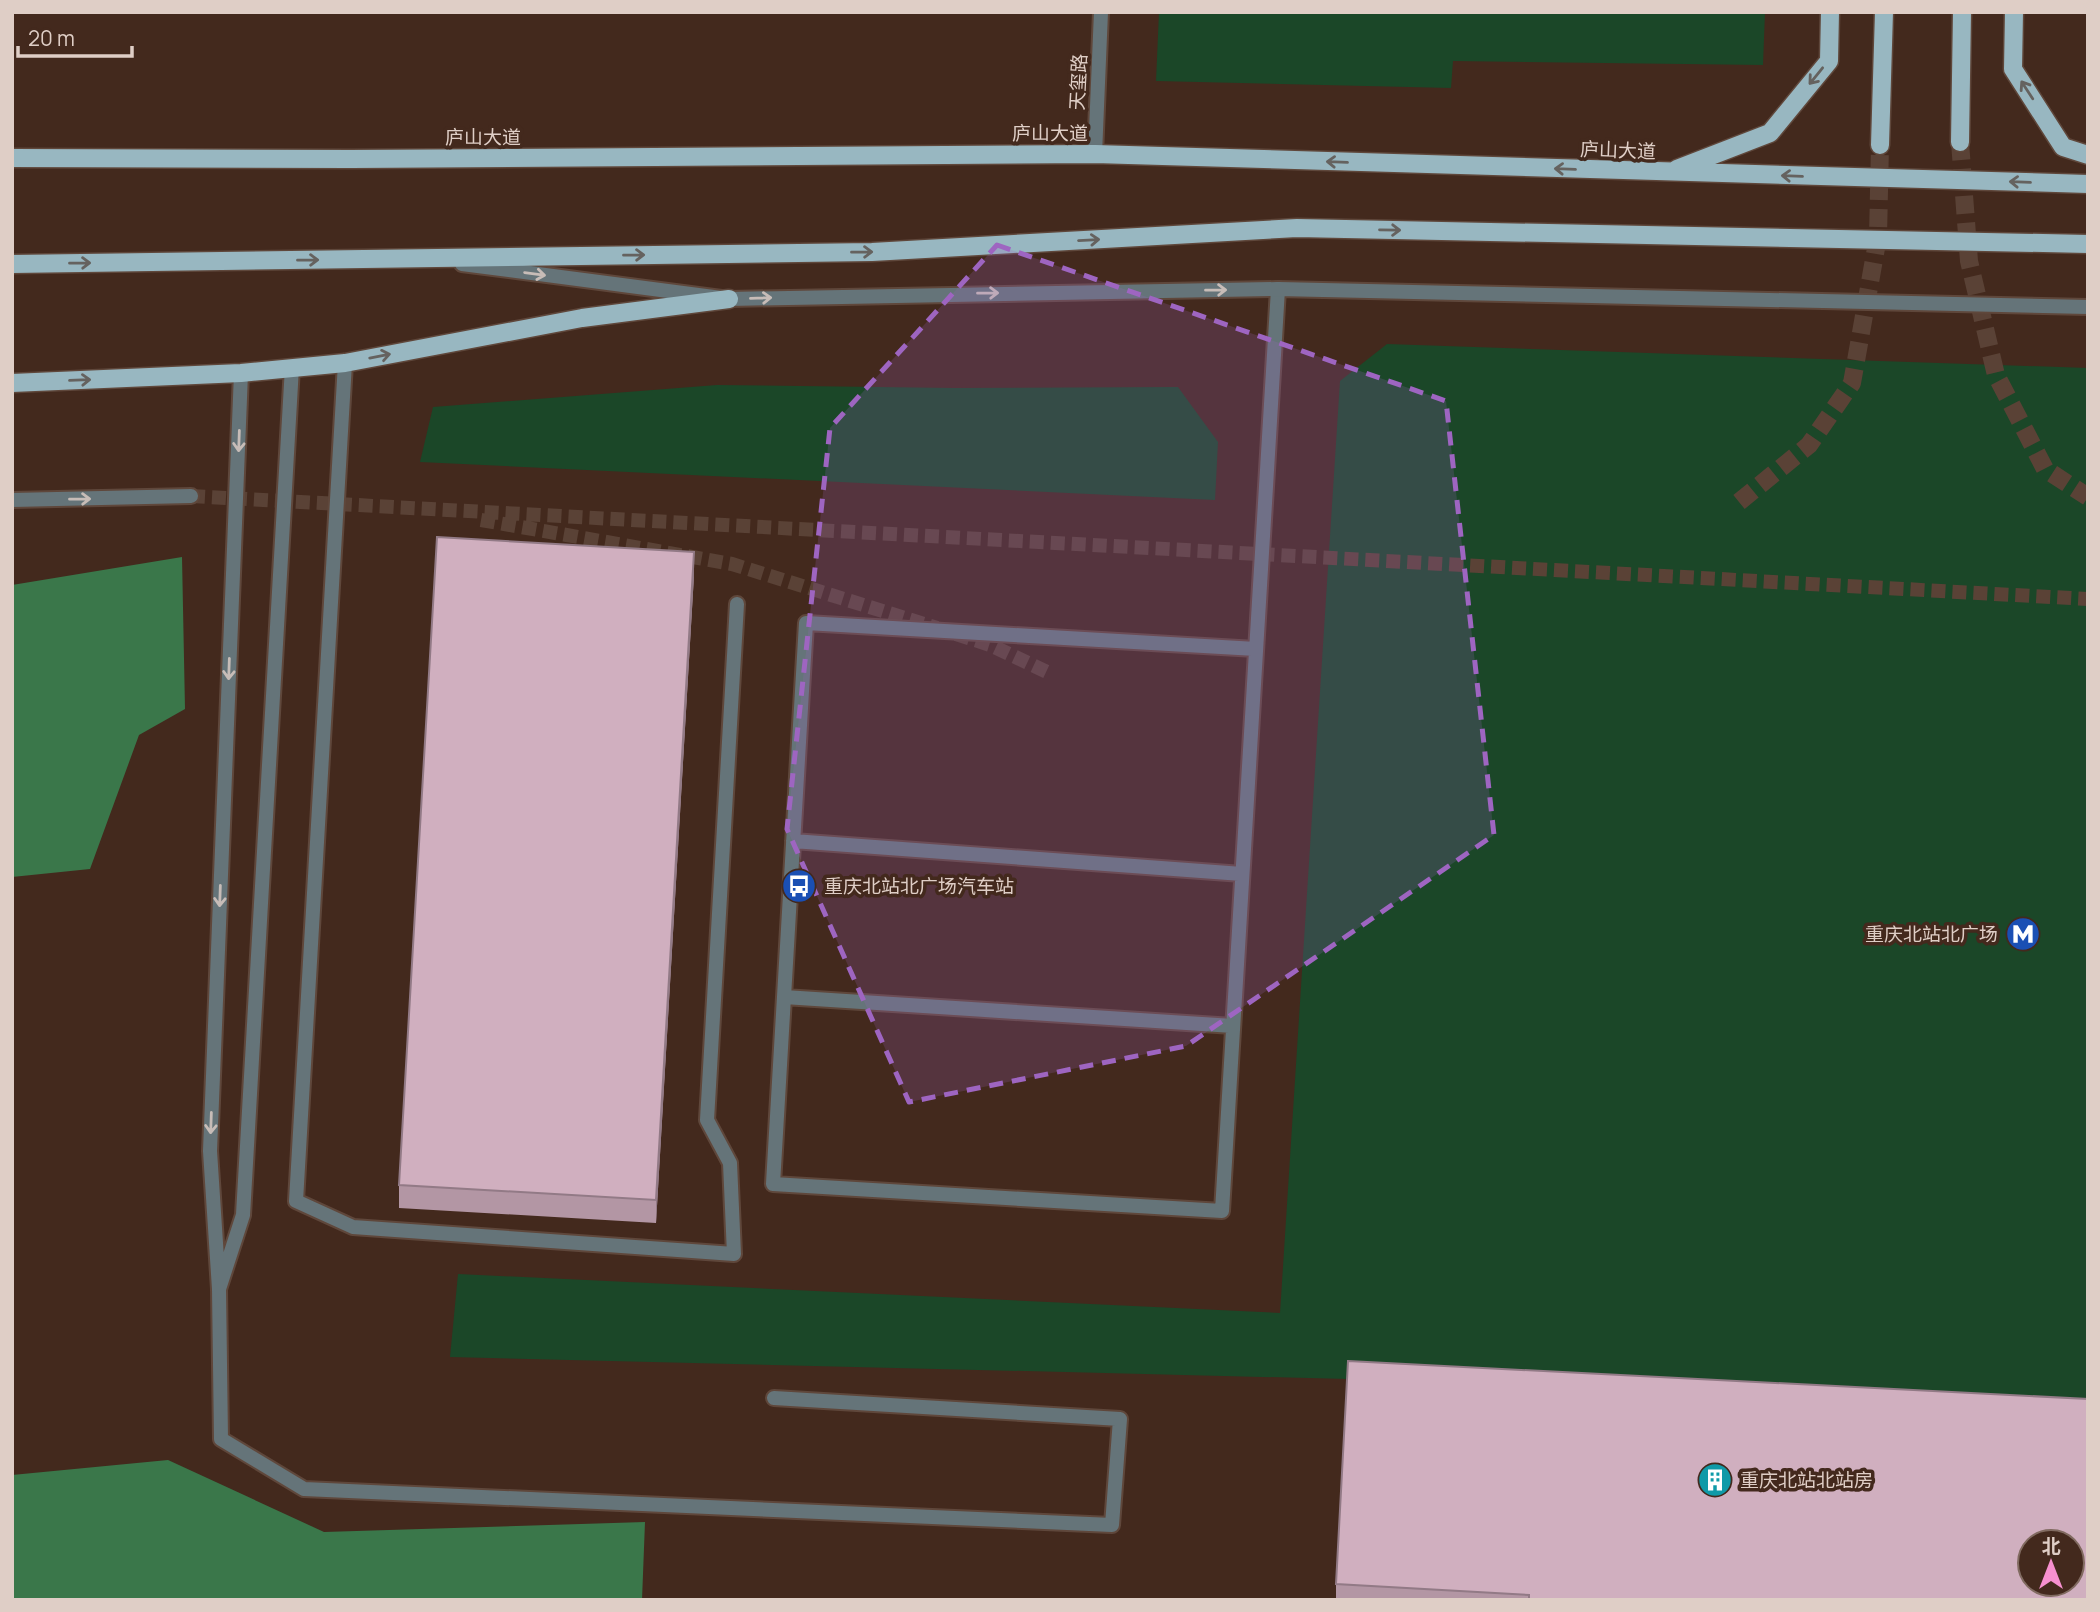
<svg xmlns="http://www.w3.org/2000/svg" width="2100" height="1612" font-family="Manrope,'Noto Sans SC',sans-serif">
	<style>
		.green { fill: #1b4728 }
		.forest { fill: #3a774a }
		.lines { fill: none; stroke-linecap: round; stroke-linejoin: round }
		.tertiary-tunnel { stroke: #5a4236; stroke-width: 14; stroke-dasharray: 14 7; stroke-linecap: butt }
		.primary-tunnel { stroke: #5a4236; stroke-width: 18; stroke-dasharray: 18 9; stroke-linecap: butt }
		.service-casing { stroke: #5f473b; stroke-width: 18 }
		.tertiary-casing { stroke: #5f473b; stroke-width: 18 }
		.primary-casing { stroke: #5f473b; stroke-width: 21 }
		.service { stroke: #657479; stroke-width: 14 }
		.tertiary { stroke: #657479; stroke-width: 14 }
		.primary { stroke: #98b7c1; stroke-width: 18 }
		.wall { fill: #b396a4 }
		.shaded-wall { fill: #927a86 }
		.building { fill: #d0afbf; stroke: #927a86; stroke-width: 2; fill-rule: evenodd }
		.oneway { stroke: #65625f }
		.oneway2 { stroke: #c7bcb7 }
		.marked { fill: #9e65c1; fill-opacity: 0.2; stroke: #9e65c1; stroke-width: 5; stroke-dasharray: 14 9; stroke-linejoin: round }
		.labels { text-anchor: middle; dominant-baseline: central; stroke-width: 7; stroke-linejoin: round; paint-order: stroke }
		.street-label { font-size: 19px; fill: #dfcec6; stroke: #43291d }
		.poi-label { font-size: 19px; fill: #dfcec6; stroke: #43291d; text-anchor: start }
	</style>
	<rect width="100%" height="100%" fill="#43291d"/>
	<path class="green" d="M1159,12H1765L1763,65L1453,61L1451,88L1156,81Z
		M1387,344L2088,368V1416L1348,1379L450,1357L458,1274L1280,1313L1340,381Z
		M717,385L954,388L1178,387L1218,442L1215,500L420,462L433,407Z"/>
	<path class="forest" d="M182,557L185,709L139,735L90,869L12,877V585Z
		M168,1460L324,1532L645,1522L642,1600H12V1475Z"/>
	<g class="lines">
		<path class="tertiary-tunnel" d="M191,496L2088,599
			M481,520L732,564L937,628
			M956,634L990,645L1049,673"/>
		<path class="primary-tunnel" d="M1960,142L1969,261L1996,375L2045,469L2088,497
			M1739,502L1809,445L1852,383L1878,237L1880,145"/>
		<g class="service-casing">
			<path id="service" d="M345,363L296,1201L353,1227L734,1254L730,1163L707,1120L737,604
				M241,373L210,1151L219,1289L243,1215L292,367
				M1256,649L806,623L773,1184L1222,1211L1278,289
				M793,841L1242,874
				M784,997L1233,1026
				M219,1289L221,1439L304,1489L1112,1525L1120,1419L774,1398"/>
		</g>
		<g class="tertiary-casing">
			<path id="tertiary" d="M1095,154L1101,12
				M462,264L729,299L1278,289L2088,307
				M12,500L191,496"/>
		</g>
		<g class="primary-casing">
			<path id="primary" d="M2014,12L2013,69L2063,147L2088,155
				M1960,142L1962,12
				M1880,145L1884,12
				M12,158L351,159L1095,154L2088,184
				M1677,169L1770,133L1829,61L1830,12
				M12,264L872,252L1297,228L2088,244
				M12,383L241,373L345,363L582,318L729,299"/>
		</g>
		<use href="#service" class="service"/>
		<use href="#tertiary" class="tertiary"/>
		<use href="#primary" class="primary"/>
	</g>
	<path class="wall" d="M694,575L656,1223L399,1208V1185Z
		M1336,1584L2088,1600H1336Z"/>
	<path class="shaded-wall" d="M694,552V575L656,1223V1200Z"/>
	<path class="building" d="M437,537L694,552L656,1200L399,1185Z
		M1348,1361L2088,1399V1600H1529V1595L1336,1584ZM2030,1542H2072V1584H2030Z"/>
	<defs><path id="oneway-shaft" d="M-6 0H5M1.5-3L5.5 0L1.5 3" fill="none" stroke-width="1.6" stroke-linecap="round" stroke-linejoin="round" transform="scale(1.75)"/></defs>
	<g class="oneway">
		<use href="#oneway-shaft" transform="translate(1816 76) rotate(129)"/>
		<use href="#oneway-shaft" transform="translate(2027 90) rotate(-123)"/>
		<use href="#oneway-shaft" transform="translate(1337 162) rotate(-178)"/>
		<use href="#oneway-shaft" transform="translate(1565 169) rotate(-178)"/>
		<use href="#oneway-shaft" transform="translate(1792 176) rotate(-178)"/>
		<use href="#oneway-shaft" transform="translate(2020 182) rotate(-178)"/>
		<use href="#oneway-shaft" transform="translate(1390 230) rotate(1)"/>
		<use href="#oneway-shaft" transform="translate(1089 240) rotate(-3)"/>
		<use href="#oneway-shaft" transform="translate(862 252) rotate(-1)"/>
		<use href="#oneway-shaft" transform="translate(634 255) rotate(-1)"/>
		<use href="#oneway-shaft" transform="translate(308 260) rotate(-1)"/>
		<use href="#oneway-shaft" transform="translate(80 263) rotate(-1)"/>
		<use href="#oneway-shaft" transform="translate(380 356) rotate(-11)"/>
		<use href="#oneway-shaft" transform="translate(80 380) rotate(-2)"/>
	</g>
	<g class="oneway2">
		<use href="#oneway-shaft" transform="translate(535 274) rotate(8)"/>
		<use href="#oneway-shaft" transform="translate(1216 290) rotate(-1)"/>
		<use href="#oneway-shaft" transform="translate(988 293) rotate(-1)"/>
		<use href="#oneway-shaft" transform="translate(761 298) rotate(-2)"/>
		<use href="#oneway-shaft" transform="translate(239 441) rotate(92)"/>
		<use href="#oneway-shaft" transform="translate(80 499) rotate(-1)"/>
		<use href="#oneway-shaft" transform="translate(229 669) rotate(92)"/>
		<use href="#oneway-shaft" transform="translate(220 896) rotate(92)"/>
		<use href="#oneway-shaft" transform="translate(211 1123) rotate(92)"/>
	</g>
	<path class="marked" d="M997,245L1446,401L1494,835L1186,1046L909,1102L787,829L830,428Z"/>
	<defs>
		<g id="bus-disc" transform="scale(1.75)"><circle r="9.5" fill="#1a4fb4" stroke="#43291d"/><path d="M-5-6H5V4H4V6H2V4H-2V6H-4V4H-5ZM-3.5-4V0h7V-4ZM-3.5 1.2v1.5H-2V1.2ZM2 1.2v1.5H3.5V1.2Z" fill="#fff"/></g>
		<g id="metro-disc" transform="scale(1.75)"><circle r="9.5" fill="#1a4fb4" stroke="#43291d"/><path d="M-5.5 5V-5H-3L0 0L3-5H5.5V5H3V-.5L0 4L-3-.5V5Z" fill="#fff"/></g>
		<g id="building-disc" transform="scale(1.75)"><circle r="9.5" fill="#0f9aa8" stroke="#43291d"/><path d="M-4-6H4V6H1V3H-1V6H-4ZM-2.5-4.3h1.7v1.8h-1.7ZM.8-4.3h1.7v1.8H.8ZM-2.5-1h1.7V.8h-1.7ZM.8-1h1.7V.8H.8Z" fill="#fff"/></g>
	</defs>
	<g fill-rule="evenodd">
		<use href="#bus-disc" x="799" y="886"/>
		<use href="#metro-disc" x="2023" y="934"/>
		<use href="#building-disc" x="1715" y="1480"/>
	</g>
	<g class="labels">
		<g class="street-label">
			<text transform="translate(1078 82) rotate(-87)">天玺路</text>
			<text x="1050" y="133">庐山大道</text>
			<text x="483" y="137">庐山大道</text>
			<text transform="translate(1618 150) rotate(2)">庐山大道</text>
		</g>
		<g class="poi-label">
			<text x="824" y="886">重庆北站北广场汽车站</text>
			<text x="1998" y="934" text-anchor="end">重庆北站北广场</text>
			<text x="1740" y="1480">重庆北站北站房</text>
		</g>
	</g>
	<rect width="2100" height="1612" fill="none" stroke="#dfcec6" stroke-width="28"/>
	<g transform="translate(2051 1563)"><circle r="33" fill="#43291d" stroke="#816b61" stroke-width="2"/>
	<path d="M0-5L12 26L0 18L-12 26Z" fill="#f690cf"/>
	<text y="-10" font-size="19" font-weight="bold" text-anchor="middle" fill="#dfcec6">北</text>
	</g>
	<path d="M18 46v10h114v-10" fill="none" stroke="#dfcec6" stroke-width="3.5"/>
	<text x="28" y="46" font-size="21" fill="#dfcec6" stroke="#43291d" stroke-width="5" paint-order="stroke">20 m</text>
</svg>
